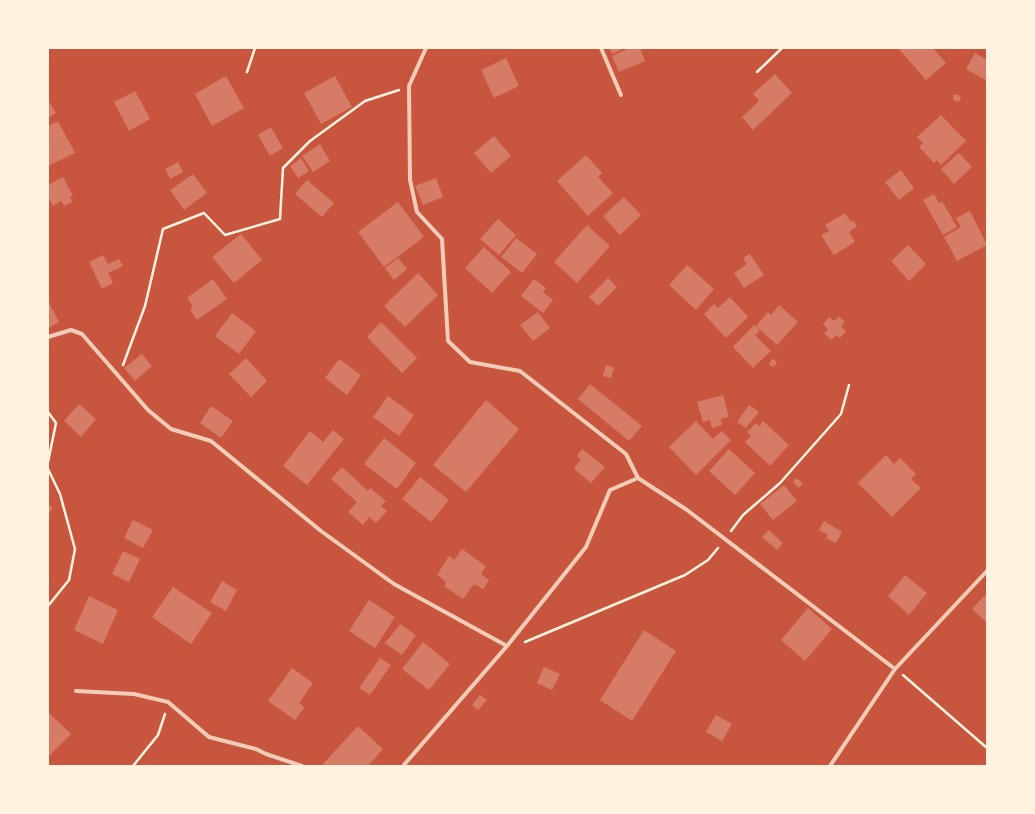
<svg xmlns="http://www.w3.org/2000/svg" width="1035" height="814" font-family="'Nunito Sans',sans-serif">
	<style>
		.building { fill: #d67c66 }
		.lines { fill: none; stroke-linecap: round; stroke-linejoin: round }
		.path { stroke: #fff3e0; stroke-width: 2.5 }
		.minor { stroke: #f1ccb7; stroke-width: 4 }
	</style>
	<rect width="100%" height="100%" fill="#c8553d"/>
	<path class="building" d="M609,48H625L612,54Z
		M630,48H640L645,61L619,72L612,56Z
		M898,48H933L946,63L926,80Z
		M975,53L987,60V81L966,69Z
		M506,58L519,86L494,98L481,70Z
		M775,74L792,93L753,130L742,117L759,101L753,94Z
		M226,76L244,108L212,126L195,94Z
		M335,76L352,107L321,124L304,93Z
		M135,91L150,119L129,131L114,102Z
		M954,94L961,96L959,102L953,100Z
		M48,100L56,113L48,118Z
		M941,115L966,141L941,165L937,160L934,163L919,147L923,143L917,137Z
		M58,121L75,153L48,166V126Z
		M271,127L283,148L270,156L258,135Z
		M494,136L511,156L491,173L474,153Z
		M320,144L330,161L313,172L302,156Z
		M959,153L972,167L954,184L941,169Z
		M586,155L602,173L598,177L613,193L588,216L557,181Z
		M301,158L309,171L298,178L290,166Z
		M178,162L183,172L170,179L165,169Z
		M901,170L914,188L899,200L885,182Z
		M193,174L207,193L184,210L170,190Z
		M63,177L73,196L70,197L72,202L64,206L61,201L53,206L48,196V185Z
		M436,178L443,197L423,205L415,186Z
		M307,180L334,203L322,217L295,194Z
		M934,194L939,203L942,201L957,227L943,235L923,200Z
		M624,197L641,215L620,235L603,216Z
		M398,202L424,237L384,267L358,232Z
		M970,211L987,245L957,261L944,237L961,227L956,218Z
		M845,213L851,222L853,220L857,226L849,232L855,242L834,255L821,235L829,231L825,225Z
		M498,219L516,235L499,255L480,239Z
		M587,225L610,246L577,283L554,262Z
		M241,234L262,260L234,283L212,257Z
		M516,238L537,254L522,273L501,257Z
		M908,245L926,264L909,281L891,261Z
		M484,247L511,272L492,293L465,268Z
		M750,254L764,275L744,288L734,273L747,264L743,258Z
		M103,255L108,264L119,259L123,266L108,273L113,283L102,289L89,262Z
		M398,258L407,269L394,280L385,268Z
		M687,265L714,289L696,310L669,285Z
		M418,273L438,295L405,327L384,306Z
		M608,278L617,287L598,306L589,297Z
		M213,279L227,299L197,320L190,310L193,307L187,298Z
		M534,279L546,288L543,292L553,300L543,313L521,296Z
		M730,297L748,317L726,338L704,314L714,304L718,308Z
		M48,301L59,322L48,328Z
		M779,305L798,322L777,345L756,326L768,312L771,315Z
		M538,312L550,328L533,341L520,325Z
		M232,313L256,331L239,354L215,336Z
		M839,316L845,322L841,327L846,331L840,338L836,335L831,340L824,333L828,329L823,324L829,317L834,321Z
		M381,322L417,358L402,373L367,337Z
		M754,325L760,331L755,335L771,351L753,368L733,347Z
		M142,354L152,366L135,381L124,368Z
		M246,358L267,381L251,397L229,374Z
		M339,359L361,375L347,395L325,378Z
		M772,359L777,362L774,367L769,365Z
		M606,365L614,368L611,378L603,376Z
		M590,384L642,426L629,441L578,399Z
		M723,395L729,417L721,419L722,425L712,428L710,420L703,422L697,402Z
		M388,396L414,415L399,436L373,417Z
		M486,400L519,429L466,492L433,465Z
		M79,404L96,419L81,437L64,421Z
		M749,405L759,412L746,428L737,422Z
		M211,406L233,421L221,438L200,423Z
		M696,421L713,439L722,431L731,440L696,475L669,447Z
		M763,421L789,445L770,466L745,442L751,436L747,432L756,423L759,426Z
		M333,430L344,439L307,485L283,466L310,431L323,442Z
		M384,438L416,463L397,489L364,464Z
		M582,449L605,467L591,483L574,469L581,459L577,456Z
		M729,449L755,473L735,495L709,471Z
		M886,455L894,464L900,458L916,474L911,479L921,488L892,517L858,483Z
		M342,467L368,491L370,488L386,501L381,506L387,511L376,523L369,517L363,525L348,512L357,502L331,479Z
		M420,477L449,500L431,522L402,499Z
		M796,478L803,483L799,488L793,482Z
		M784,485L797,501L773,520L760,504Z
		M48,505L53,508L48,514Z
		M133,520L153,530L143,548L124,538Z
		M824,521L842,532L836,543L826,538L828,535L819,530Z
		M769,530L783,543L777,550L762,537Z
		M462,549L486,566L481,574L489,580L483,589L474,584L463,599L444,586L446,582L437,575L449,556L454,560Z
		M123,551L140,559L129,582L112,574Z
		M905,575L927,593L909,615L888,596Z
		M222,581L237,590L226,611L210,602Z
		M173,587L212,613L191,644L152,617Z
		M987,593V623L972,609Z
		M89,596L118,610L103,644L74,630Z
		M369,600L395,617L375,648L349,631Z
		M808,608L832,629L805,661L781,640Z
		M400,624L416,635L402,655L385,643Z
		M644,630L676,651L632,721L600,700Z
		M423,642L450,664L429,690L402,669Z
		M380,658L391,665L370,695L359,688Z
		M544,667L560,674L552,690L537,683Z
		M292,668L313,683L299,703L305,707L295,720L268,701Z
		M480,695L487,700L478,710L472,705Z
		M48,712L71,734L48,757Z
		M716,715L732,724L722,741L706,732Z
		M358,726L383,749L368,766H325L323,764Z"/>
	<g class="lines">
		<path class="path" d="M247,72L255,48
			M757,72L782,48
			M123,365L145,306L163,229L204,213L225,235L280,219L283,168L310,141L365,101L399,90
			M48,412L56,423L48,462
			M48,469L60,494L75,549L69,580L48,606
			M731,531L743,515L780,483L841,414L849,385
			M525,642L685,575L708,560L718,548
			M903,675L987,748
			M133,766L158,735L165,714"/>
		<path class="minor" d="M426,48L409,86L410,180L417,212L442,239L448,341L470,362L520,371L626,454L638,478
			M601,48L621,95
			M48,337L71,330L82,334L148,410L171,429L211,441L321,531L394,584L507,646
			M76,691L134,694L168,702L209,737L256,749L266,754L302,766
			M403,766L507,646L586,547L610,490L638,478L687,510L895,669
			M830,766L895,669L987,571"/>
	</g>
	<rect width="1035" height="814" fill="none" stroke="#fff3e0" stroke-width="98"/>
</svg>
